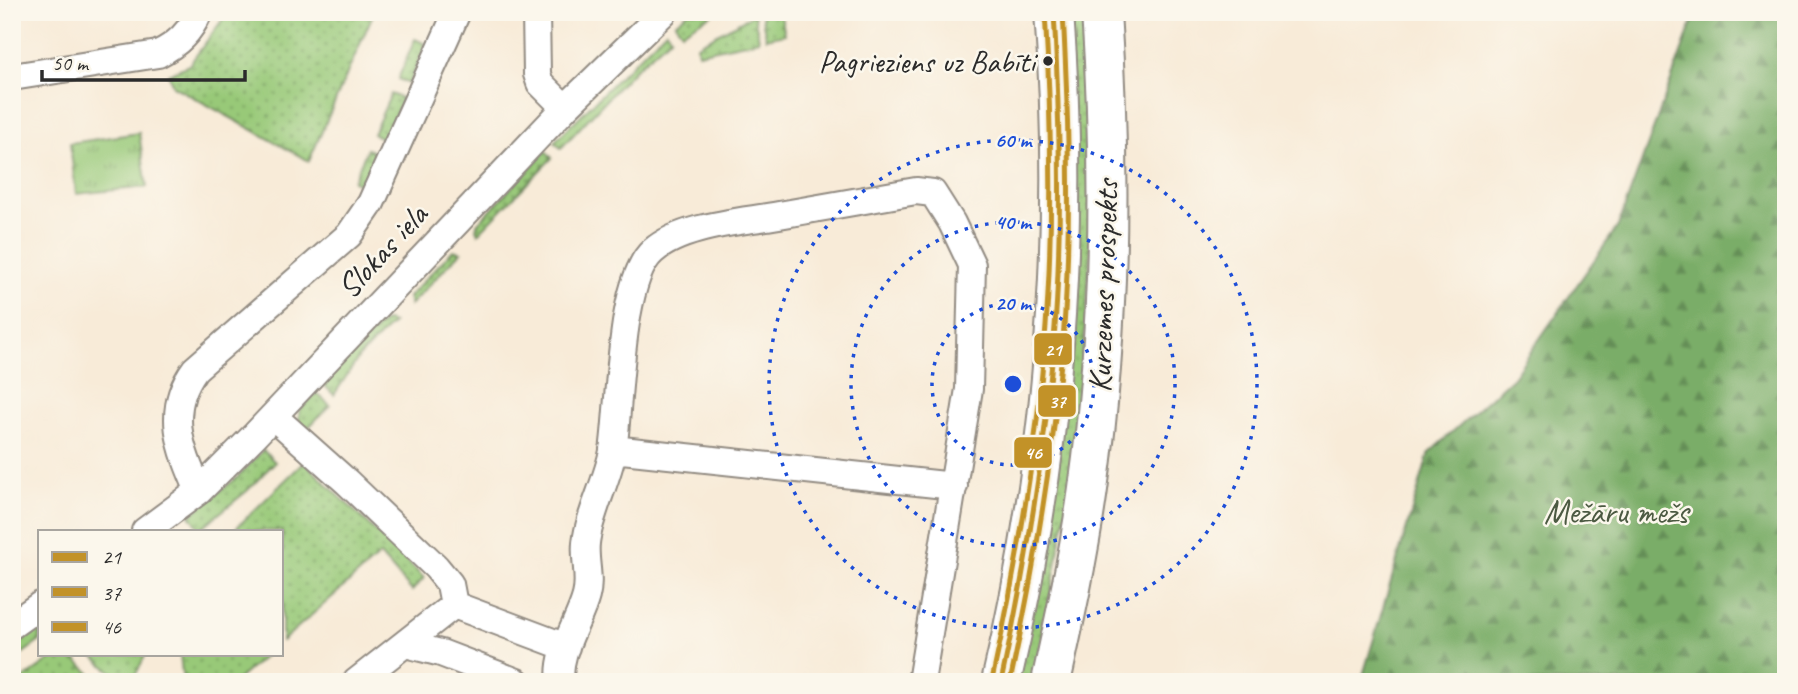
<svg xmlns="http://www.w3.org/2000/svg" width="1798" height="694" font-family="Caveat,sans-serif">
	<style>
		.grass { fill: url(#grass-dots); stroke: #627a52; stroke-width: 2 }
		.forest { fill: url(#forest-firs); stroke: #526c4a; stroke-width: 2 }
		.park { fill: url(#park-tufts); stroke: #627a52; stroke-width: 2 }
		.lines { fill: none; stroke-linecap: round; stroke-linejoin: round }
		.street-casing { stroke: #928b82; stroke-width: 30 }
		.secondary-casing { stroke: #928b82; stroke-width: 42 }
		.street { stroke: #fff; stroke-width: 26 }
		.secondary { stroke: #fff; stroke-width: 38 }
		.bus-1-casing { stroke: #fbf7ec; stroke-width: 10 }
		.bus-2-casing { stroke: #fbf7ec; stroke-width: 10 }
		.bus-3-casing { stroke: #fbf7ec; stroke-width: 10 }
		.bus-1 { stroke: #c29228; stroke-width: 5 }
		.bus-2 { stroke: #c29228; stroke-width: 5 }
		.bus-3 { stroke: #c29228; stroke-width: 5 }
		.ring { fill: none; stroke: #1d4ed8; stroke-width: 3.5; stroke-dasharray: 3.5 7 }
		.bus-dot { fill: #2b2b2b; stroke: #fbf7ec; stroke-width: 2.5 }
		.labels { text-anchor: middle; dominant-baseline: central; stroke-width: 5; stroke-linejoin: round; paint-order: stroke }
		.bus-label { font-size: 31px; fill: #2b2b2b; stroke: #fbf7ec; text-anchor: end }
		.street-label { font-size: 33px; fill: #2b2b2b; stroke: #fbf7ec }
		.park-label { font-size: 33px; fill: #4c5a42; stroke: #fbf7ec }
		.centre { fill: #1d4ed8; stroke: #fbf7ec; stroke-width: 3.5 }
		.ring-label { font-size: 21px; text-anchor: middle; font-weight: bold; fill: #1d4ed8; stroke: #fbf7ec; stroke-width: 5; stroke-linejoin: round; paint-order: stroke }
		.line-badge { stroke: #fbf7ec; stroke-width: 2.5 }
		.badge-label { font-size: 19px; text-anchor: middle; font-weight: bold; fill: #fff }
	</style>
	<defs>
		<pattern id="grass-dots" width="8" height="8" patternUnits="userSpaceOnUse" patternTransform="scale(1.75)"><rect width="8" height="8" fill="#98c978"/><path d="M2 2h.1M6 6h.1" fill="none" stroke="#7ca363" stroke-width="1.8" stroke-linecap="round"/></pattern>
		<pattern id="forest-firs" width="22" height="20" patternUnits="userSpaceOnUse" patternTransform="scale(1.75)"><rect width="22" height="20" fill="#7aad68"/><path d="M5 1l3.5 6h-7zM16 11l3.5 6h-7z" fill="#648d56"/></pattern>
		<pattern id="park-tufts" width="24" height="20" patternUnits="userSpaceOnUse" patternTransform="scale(1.75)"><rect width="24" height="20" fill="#98c978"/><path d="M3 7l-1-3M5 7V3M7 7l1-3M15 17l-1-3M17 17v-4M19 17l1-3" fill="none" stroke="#7ca363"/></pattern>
	</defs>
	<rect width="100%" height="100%" fill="#fbf7ec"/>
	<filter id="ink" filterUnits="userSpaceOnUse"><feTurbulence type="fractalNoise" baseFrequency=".0143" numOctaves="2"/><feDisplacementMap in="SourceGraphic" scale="14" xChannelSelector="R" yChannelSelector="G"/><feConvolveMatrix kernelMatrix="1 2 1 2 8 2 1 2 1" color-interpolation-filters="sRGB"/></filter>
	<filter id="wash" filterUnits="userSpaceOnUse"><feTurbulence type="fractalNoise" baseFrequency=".00686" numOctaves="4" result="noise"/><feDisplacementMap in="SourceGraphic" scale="28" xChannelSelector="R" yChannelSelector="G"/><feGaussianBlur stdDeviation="1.57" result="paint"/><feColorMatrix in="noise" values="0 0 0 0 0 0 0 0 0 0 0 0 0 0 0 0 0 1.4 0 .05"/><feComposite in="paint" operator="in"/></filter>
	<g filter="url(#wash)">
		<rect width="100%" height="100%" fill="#f8ebd8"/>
		<path class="grass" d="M228,12H374L309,161L173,86L168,74L189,65Z
			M689,12H716L682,32L675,23Z
			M761,12H780L785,34L766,38Z
			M1066,12H1085L1092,227L1076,460L1034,682H1013Z
			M754,14L759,40L698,53L697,45Z
			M666,30L671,37L634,70L561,148L554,142Z
			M415,39L426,44L409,84L398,79Z
			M391,94L402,99L385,139L373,134Z
			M367,149L379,154L365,186L353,181Z
			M546,151L552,158L478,234L476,229L477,224Z
			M453,250L461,252L410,305L408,297Z
			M387,321L393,323L359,357L334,395L323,384L383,322Z
			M316,393L330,405L306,430L299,422V411Z
			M263,450L275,462L247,491L200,529L190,515L238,477Z
			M304,462L424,578L412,591L380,555L282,641V531H233Z
			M40,622V641L12,661V642Z
			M59,654H69L100,682H19Z
			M90,654H146L132,682H124Z
			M180,654H267L235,682H183Z"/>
		<path class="forest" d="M1696,12H1786V682H1361L1429,453L1513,377L1618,226Z"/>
		<path class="park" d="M139,133L147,187L76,194L70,143Z"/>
	</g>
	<g filter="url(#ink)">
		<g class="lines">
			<g class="street-casing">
				<path id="street" d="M536,12L537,74L540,83L565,108
					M12,77L158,54C178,44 190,32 199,12
					M273,416L347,482L436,567L450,584L454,605L356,682
					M613,449L954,486
					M199,491C180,448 165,410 195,369L349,235L371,203L457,12
					M145,531L199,491L255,435L565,108L664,12
					M454,605L566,647
					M12,625L40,605
					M405,644L441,653L517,682
					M561,682C556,653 579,623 586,596C591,578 584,561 586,543C589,514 607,482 613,451C620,406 619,280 653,251C683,225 741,222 779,215C825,207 870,199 916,191L933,193L952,223L972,265L969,389L921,682"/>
			</g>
			<g class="secondary-casing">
				<path id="secondary" d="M1001,682C1053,463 1071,237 1054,12
					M1051,682C1065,618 1079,554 1088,489C1110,331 1112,171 1101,12"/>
			</g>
			<use href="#street" class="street"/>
			<use href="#secondary" class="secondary"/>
			<g class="bus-1-casing">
				<path id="bus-1" d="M1001,682C1025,572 1043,463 1053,352C1063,239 1060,125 1054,12"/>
			</g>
			<g class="bus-2-casing">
				<path id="bus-2" d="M1010,682C1034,572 1052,463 1062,352C1072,239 1069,125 1063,12"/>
			</g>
			<g class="bus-3-casing">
				<path id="bus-3" d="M992,680C1016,571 1035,462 1044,351C1054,238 1052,125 1045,12"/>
			</g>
			<use href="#bus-1" class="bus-1"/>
			<use href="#bus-2" class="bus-2"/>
			<use href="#bus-3" class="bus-3"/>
		</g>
	</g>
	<g class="ring">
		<circle cx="1013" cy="384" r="81"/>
		<circle cx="1013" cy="384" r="162"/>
		<circle cx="1013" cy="384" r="244"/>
	</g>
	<circle class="bus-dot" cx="1048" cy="61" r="6"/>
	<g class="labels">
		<g class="bus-label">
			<text x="1035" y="61">Pagrieziens uz Babīti</text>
		</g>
		<g class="street-label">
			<text transform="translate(382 251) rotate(-47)">Slokas iela</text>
			<text transform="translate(1103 286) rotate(-88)">Kurzemes prospekts</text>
		</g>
		<g class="park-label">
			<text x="1616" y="512">Mežāru mežs</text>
		</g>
	</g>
	<circle cx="1013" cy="384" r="10" class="centre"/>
	<g class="ring-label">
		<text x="1013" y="147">60 m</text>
		<text x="1013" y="229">40 m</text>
		<text x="1013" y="310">20 m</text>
	</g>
	<g class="line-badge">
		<rect x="1033" y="332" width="40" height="34" rx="7" fill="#c29228"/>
		<rect x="1037" y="384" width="40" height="34" rx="7" fill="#c29228"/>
		<rect x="1013" y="436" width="40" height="33" rx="7" fill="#c29228"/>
	</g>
	<g class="badge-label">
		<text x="1053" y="356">21</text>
		<text x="1057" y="408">37</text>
		<text x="1033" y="459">46</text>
	</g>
	<rect width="1798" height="694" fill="none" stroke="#fbf7ec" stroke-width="42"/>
	<rect x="38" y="530" width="245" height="126" fill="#fbf7ec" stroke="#a8a59f" stroke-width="2"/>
	<rect x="52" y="552" width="35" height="10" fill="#c29228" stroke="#a8a59f" stroke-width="2"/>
	<text x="102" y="564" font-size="21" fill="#2b2b2b">21</text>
	<rect x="52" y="587" width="35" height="10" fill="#c29228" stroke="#a8a59f" stroke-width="2"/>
	<text x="102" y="600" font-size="21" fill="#2b2b2b">37</text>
	<rect x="52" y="622" width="35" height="10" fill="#c29228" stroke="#a8a59f" stroke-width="2"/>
	<text x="102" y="634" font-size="21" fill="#2b2b2b">46</text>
	<path d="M42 70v10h203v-10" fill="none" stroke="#2b2b2b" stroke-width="3.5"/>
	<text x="52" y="70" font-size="21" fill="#2b2b2b" stroke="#fbf7ec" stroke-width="5" paint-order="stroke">50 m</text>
</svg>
